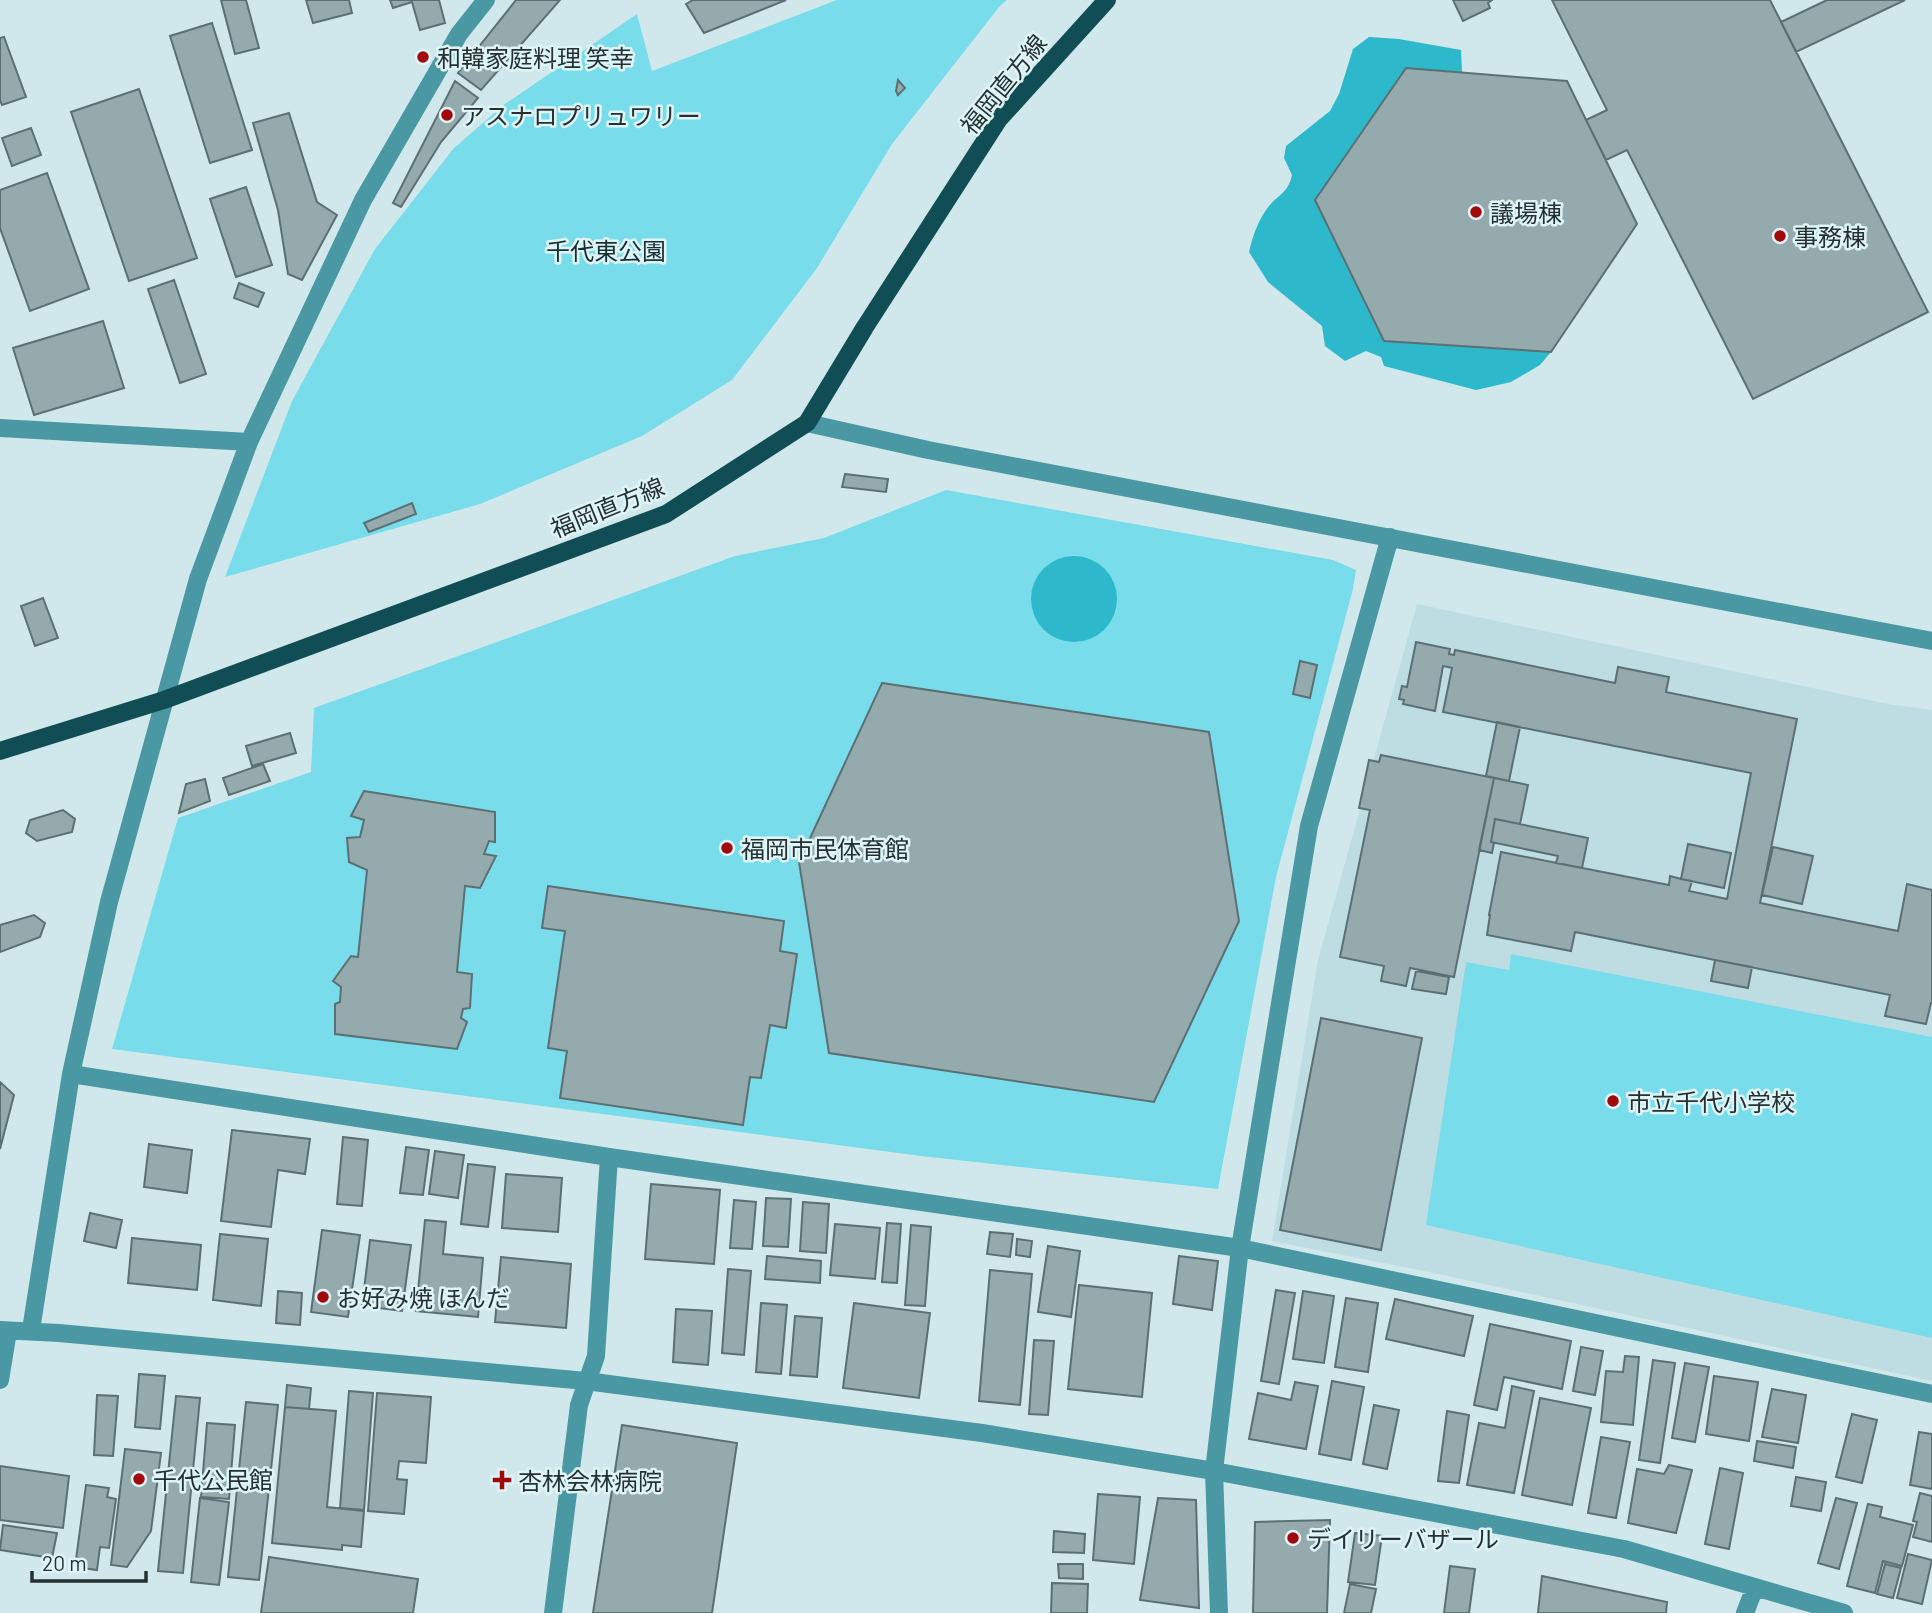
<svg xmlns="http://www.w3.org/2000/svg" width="1932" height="1613" font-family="Barlow,'Noto Sans JP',sans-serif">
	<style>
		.built { fill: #bddde2 }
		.green { fill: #78dceb }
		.water { fill: #2db9cb }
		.building { fill: #94aaad; stroke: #5b7073; stroke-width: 2 }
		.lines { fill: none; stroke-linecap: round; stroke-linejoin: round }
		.minor { stroke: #4998a3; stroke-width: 18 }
		.major { stroke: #114d55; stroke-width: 18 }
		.poi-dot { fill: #a2090c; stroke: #def5f8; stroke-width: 2.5 }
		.labels { text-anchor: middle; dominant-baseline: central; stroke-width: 5; stroke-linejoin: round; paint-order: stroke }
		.poi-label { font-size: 24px; fill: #273031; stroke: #def5f8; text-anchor: start }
		.street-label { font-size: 24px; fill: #273031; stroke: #def5f8 }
		.park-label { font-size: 24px; fill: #182f32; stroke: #def5f8 }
	</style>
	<rect width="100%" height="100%" fill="#d0e8eb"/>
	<path class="built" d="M1417,604L1888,704L1932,710V1381L1429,1272L1272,1241L1318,960Z"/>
	<path class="green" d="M837,0H1007L999,7L892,144L817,268L732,380L642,436L480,504L225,577L292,401L375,249L454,148L505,104L637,14L652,71Z
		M946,490L1333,560L1356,570L1353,589L1276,877L1218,1189L921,1156L112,1049L178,818L311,772L314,708L735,556L824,538Z
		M1511,954L1932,1037V1338L1426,1225L1466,962L1509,970Z"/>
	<path class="water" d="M1369,37L1399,39L1461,50L1462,72L1406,68L1315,200L1384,340L1551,352L1540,365L1511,382L1476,390L1384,366L1381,357L1366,351L1345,361L1325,346L1322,326L1268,282L1249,252C1253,235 1258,220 1269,206C1280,193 1288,193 1292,175L1284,158L1286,146L1330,111L1339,94L1353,49Z
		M1031 599a43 43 0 1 1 86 0a43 43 0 1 1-86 0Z"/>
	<path class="building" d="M221,0H246L259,48L235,54Z
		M306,0H349L352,13L313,23Z
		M390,0H439L445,23L420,30L412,2L393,8Z
		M516,0H560L481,90L458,73Z
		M693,0H786L704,33L686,4Z
		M1453,0H1492L1488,3L1490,8L1463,21Z
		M1552,0H1770L1928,312L1753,399L1627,150L1606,160L1586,120L1607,110Z
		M1827,0H1905L1796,52L1781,22Z
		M212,23L252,150L210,163L170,36Z
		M4,37L26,97L2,105L0,100V38Z
		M1406,68L1567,81L1637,224L1551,352L1384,341L1315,200Z
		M898,80L905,88L898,95L896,91Z
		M455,81L478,98L441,142L401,207L393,203Z
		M139,89L197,258L129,281L71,112Z
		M289,113L317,202L337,215L302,280L288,274L278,210L253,123Z
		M31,128L41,155L12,166L2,138Z
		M47,173L89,289L30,311L0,228V190Z
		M246,187L272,265L236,277L210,199Z
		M174,280L206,374L180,383L148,289Z
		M239,283L264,293L258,307L234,298Z
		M103,321L124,388L34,415L13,348Z
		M845,474L888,479L886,492L842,487Z
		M412,503L416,514L369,532L364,523Z
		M43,598L58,638L35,646L21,606Z
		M1416,642L1450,649L1449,654L1454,655L1455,650L1615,683L1618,667L1669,677L1666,692L1797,719L1760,903L1898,931L1907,884L1932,890V1003H1931L1926,1024L1885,1016L1890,995L1575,932L1571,951L1487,935L1490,915H1489L1501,852L1669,885L1670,876L1681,879L1692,881L1689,891L1727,899L1751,773L1443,712L1452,668L1443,666L1435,711L1403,704L1404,700L1399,699L1402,686L1407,687Z
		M1300,661L1317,665L1310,698L1293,694Z
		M882,683L1209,732L1239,921L1154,1102L829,1053L799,862Z
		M1497,722L1520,727L1509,781L1486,776Z
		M290,733L296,753L252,766L246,746Z
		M1381,755L1494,778L1454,977L1410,968L1406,986L1381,981L1384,966L1340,957L1370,810L1359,808L1369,760L1379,762Z
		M263,764L270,781L229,795L223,778Z
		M1494,778L1528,785L1520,824L1495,819L1491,842L1494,843L1492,853L1479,850Z
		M205,779L210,801L179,813L186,784Z
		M364,791L495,812V842L489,841L484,854L496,856L480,888L465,886L457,972L472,974L470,1008L463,1009L461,1018L467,1022L457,1049L335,1034V1004L340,1002L341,987L333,981L351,956L358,957L367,870L349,862L347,838L360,837L364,820L351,816Z
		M63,810L75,819L72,832L37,841L26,833L30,820Z
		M1495,819L1588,838L1582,868L1556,863L1558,856L1491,842Z
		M1688,844L1731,853L1724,888L1681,879Z
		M1773,847L1813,856L1802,904L1762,895Z
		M548,886L784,921L780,951L797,954L786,1028L770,1025L761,1078L750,1077L743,1125L560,1098L567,1051L548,1048L565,931L542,928Z
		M34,915L45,923L40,937L0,952V925Z
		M1715,960L1752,967L1748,988L1711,981Z
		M1416,971L1449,977L1446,994L1412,989Z
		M1321,1018L1422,1038L1381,1250L1280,1230Z
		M0,1082L14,1095L0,1149Z
		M232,1130L310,1139L305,1174L278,1170L271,1227L221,1221Z
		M343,1137L368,1140L362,1206L337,1204Z
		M149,1144L192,1150L187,1193L144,1187Z
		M406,1147L429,1150L423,1195L400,1193Z
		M435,1151L464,1155L458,1198L429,1194Z
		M468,1164L495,1167L488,1227L461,1224Z
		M506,1174L562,1178L558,1232L502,1228Z
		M651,1184L720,1190L714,1264L645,1259Z
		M766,1198L791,1199L788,1247L763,1246Z
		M734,1200L756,1202L752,1249L730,1248Z
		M803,1202L829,1204L826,1253L800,1251Z
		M90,1213L122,1220L116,1248L84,1241Z
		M425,1220L446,1222L443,1254L483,1258L478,1317L416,1311Z
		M887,1223L901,1224L897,1283L882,1282Z
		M835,1224L880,1228L875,1279L830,1275Z
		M911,1225L931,1227L925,1306L905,1305Z
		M322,1230L360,1235L348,1317L311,1312Z
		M990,1232L1013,1234L1010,1257L987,1254Z
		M220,1234L268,1239L261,1306L213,1300Z
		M132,1238L201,1245L197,1290L128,1283Z
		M1017,1239L1032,1241L1030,1257L1016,1255Z
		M370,1240L411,1245L402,1311L362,1306Z
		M1048,1246L1080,1251L1071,1317L1038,1312Z
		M767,1256L821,1261L820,1283L765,1279Z
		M1179,1256L1218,1261L1212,1310L1173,1304Z
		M501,1257L571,1264L566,1328L495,1322Z
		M728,1269L751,1271L744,1355L722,1353Z
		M990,1270L1032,1274L1020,1405L979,1401Z
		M1079,1285L1152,1293L1142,1397L1068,1389Z
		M1276,1290L1295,1293L1279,1384L1261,1381Z
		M278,1291L302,1293L300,1325L276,1323Z
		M1303,1291L1334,1296L1324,1363L1293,1359Z
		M1346,1298L1378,1303L1368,1372L1335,1367Z
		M1395,1299L1473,1316L1464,1356L1386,1339Z
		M761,1303L787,1305L781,1374L756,1372Z
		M854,1303L930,1313L919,1398L843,1388Z
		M676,1309L712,1311L708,1365L673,1362Z
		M795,1316L822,1318L817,1377L790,1375Z
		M1490,1324L1571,1341L1562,1389L1504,1377L1497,1410L1474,1405Z
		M1034,1340L1054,1341L1048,1415L1029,1414Z
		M1581,1347L1603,1351L1595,1395L1573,1391Z
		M1625,1356L1639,1357L1633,1425L1601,1422L1606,1371L1623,1372Z
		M1653,1360L1675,1363L1660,1463L1639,1460Z
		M1685,1363L1709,1367L1695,1442L1672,1438Z
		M139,1374L165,1376L160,1429L135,1427Z
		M1714,1376L1758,1382L1749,1441L1706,1434Z
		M1332,1381L1364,1387L1351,1460L1319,1454Z
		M1295,1382L1318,1386L1306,1449L1249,1439L1258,1393L1291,1400Z
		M287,1385L311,1388L309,1409L285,1407Z
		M1512,1386L1534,1391L1514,1493L1467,1485L1479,1423L1505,1428Z
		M1772,1389L1806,1395L1798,1443L1762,1437Z
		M349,1391L373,1393L364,1510L340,1508Z
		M377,1393L431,1397L426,1463L399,1461L397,1479L407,1480L404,1514L368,1511Z
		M97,1395L118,1396L113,1456L94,1455Z
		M176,1396L200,1398L183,1573L158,1571Z
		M1540,1398L1591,1408L1572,1505L1522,1495Z
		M246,1402L278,1405L259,1580L228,1577Z
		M1374,1405L1399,1410L1387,1469L1363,1464Z
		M285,1407L336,1411L327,1507L364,1511L361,1547L342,1545V1550L272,1543Z
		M1447,1411L1469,1415L1459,1483L1438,1481Z
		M1852,1414L1877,1420L1862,1483L1836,1477Z
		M207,1423L235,1425L229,1499L201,1497Z
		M622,1425L737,1443L712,1613H593Z
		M1919,1432L1932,1434V1489L1910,1485Z
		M1601,1437L1630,1442L1616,1518L1588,1513Z
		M1757,1441L1796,1447L1793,1468L1754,1461Z
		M125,1449L161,1453L151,1531L127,1567L111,1565Z
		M1669,1465L1692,1470L1676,1533L1628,1523L1637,1469L1664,1474Z
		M0,1466L69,1476L63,1528L0,1520Z
		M1720,1468L1743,1473L1729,1549L1705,1544Z
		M1796,1477L1826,1482L1821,1511L1791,1506Z
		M86,1485L109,1488L107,1497L116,1499L109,1548L100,1547L97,1570L75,1567Z
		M1920,1493L1932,1496V1542L1913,1537L1917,1522L1913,1521Z
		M1098,1494L1140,1497L1134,1564L1093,1560Z
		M200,1498L229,1502L219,1585L191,1582Z
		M1158,1498L1196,1500L1199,1608L1140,1600Z
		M1836,1498L1857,1503L1839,1569L1818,1563Z
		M1868,1504L1882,1507L1880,1517L1913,1525L1902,1566L1883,1561L1875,1593L1847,1586Z
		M1330,1520L1327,1613H1253L1255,1522Z
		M3,1525L57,1533L52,1558L0,1550Z
		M1054,1531L1085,1534L1084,1553L1053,1552Z
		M1355,1533L1382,1536L1375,1585L1348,1582Z
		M1908,1554L1932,1560L1922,1604L1897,1598Z
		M269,1557L418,1579L413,1613H261Z
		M1058,1564H1083V1579L1059,1578Z
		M1885,1564L1901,1568L1893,1598L1877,1594Z
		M1450,1566L1475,1569L1469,1613H1444Z
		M1542,1576L1667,1602L1666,1613H1538Z
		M1052,1583L1088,1584L1087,1613H1051Z
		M1350,1584L1376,1589L1371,1613H1344Z"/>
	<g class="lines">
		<path class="minor" d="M807,423L928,450L1932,641
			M0,428L249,442
			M71,1074L609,1157L1240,1248L1932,1394
			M0,1330L59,1333L586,1381L982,1433L1214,1471L1624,1549L1844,1613
			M31,1330L71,1074L109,902L198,579L249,442L363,200L459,34L486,0
			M0,1380L8,1331
			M553,1613L579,1405L596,1356L609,1157
			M1219,1613L1214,1471L1240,1248L1309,826L1390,537
			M1745,1613L1755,1587"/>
		<path class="major" d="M0,751L164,700L666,514L807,423L865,327L999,119L1107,0"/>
	</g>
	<g class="poi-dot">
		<circle cx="423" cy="57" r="7"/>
		<circle cx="447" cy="115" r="7"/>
		<circle cx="1476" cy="212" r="7"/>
		<circle cx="1780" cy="236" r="7"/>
		<circle cx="727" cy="848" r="7"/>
		<circle cx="1613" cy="1101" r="7"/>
		<circle cx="323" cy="1297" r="7"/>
		<circle cx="139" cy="1479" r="7"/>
		<path d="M498.5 1469.5h7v7h7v7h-7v7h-7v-7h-7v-7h7z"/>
		<circle cx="1293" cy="1538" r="7"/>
	</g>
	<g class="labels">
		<g class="poi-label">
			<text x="437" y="57">和韓家庭料理 笑幸</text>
			<text x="461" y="115">アスナロプリュワリー</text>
			<text x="1490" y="212">議場棟</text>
			<text x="1794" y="236">事務棟</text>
			<text x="741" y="848">福岡市民体育館</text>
			<text x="1627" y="1101">市立千代小学校</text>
			<text x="337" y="1297">お好み焼 ほんだ</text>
			<text x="153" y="1479">千代公民館</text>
			<text x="518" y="1480">杏林会林病院</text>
			<text x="1307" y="1538">デイリーバザール</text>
		</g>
		<g class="street-label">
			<text transform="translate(1003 84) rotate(-51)">福岡直方線</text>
			<text transform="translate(607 507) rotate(-22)">福岡直方線</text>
		</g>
		<g class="park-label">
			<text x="606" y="250">千代東公園</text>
		</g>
	</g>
	<path d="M32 1571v10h114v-10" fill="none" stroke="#273031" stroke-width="3.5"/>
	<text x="42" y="1571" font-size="21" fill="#273031" stroke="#def5f8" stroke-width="5" paint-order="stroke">20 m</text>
</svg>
